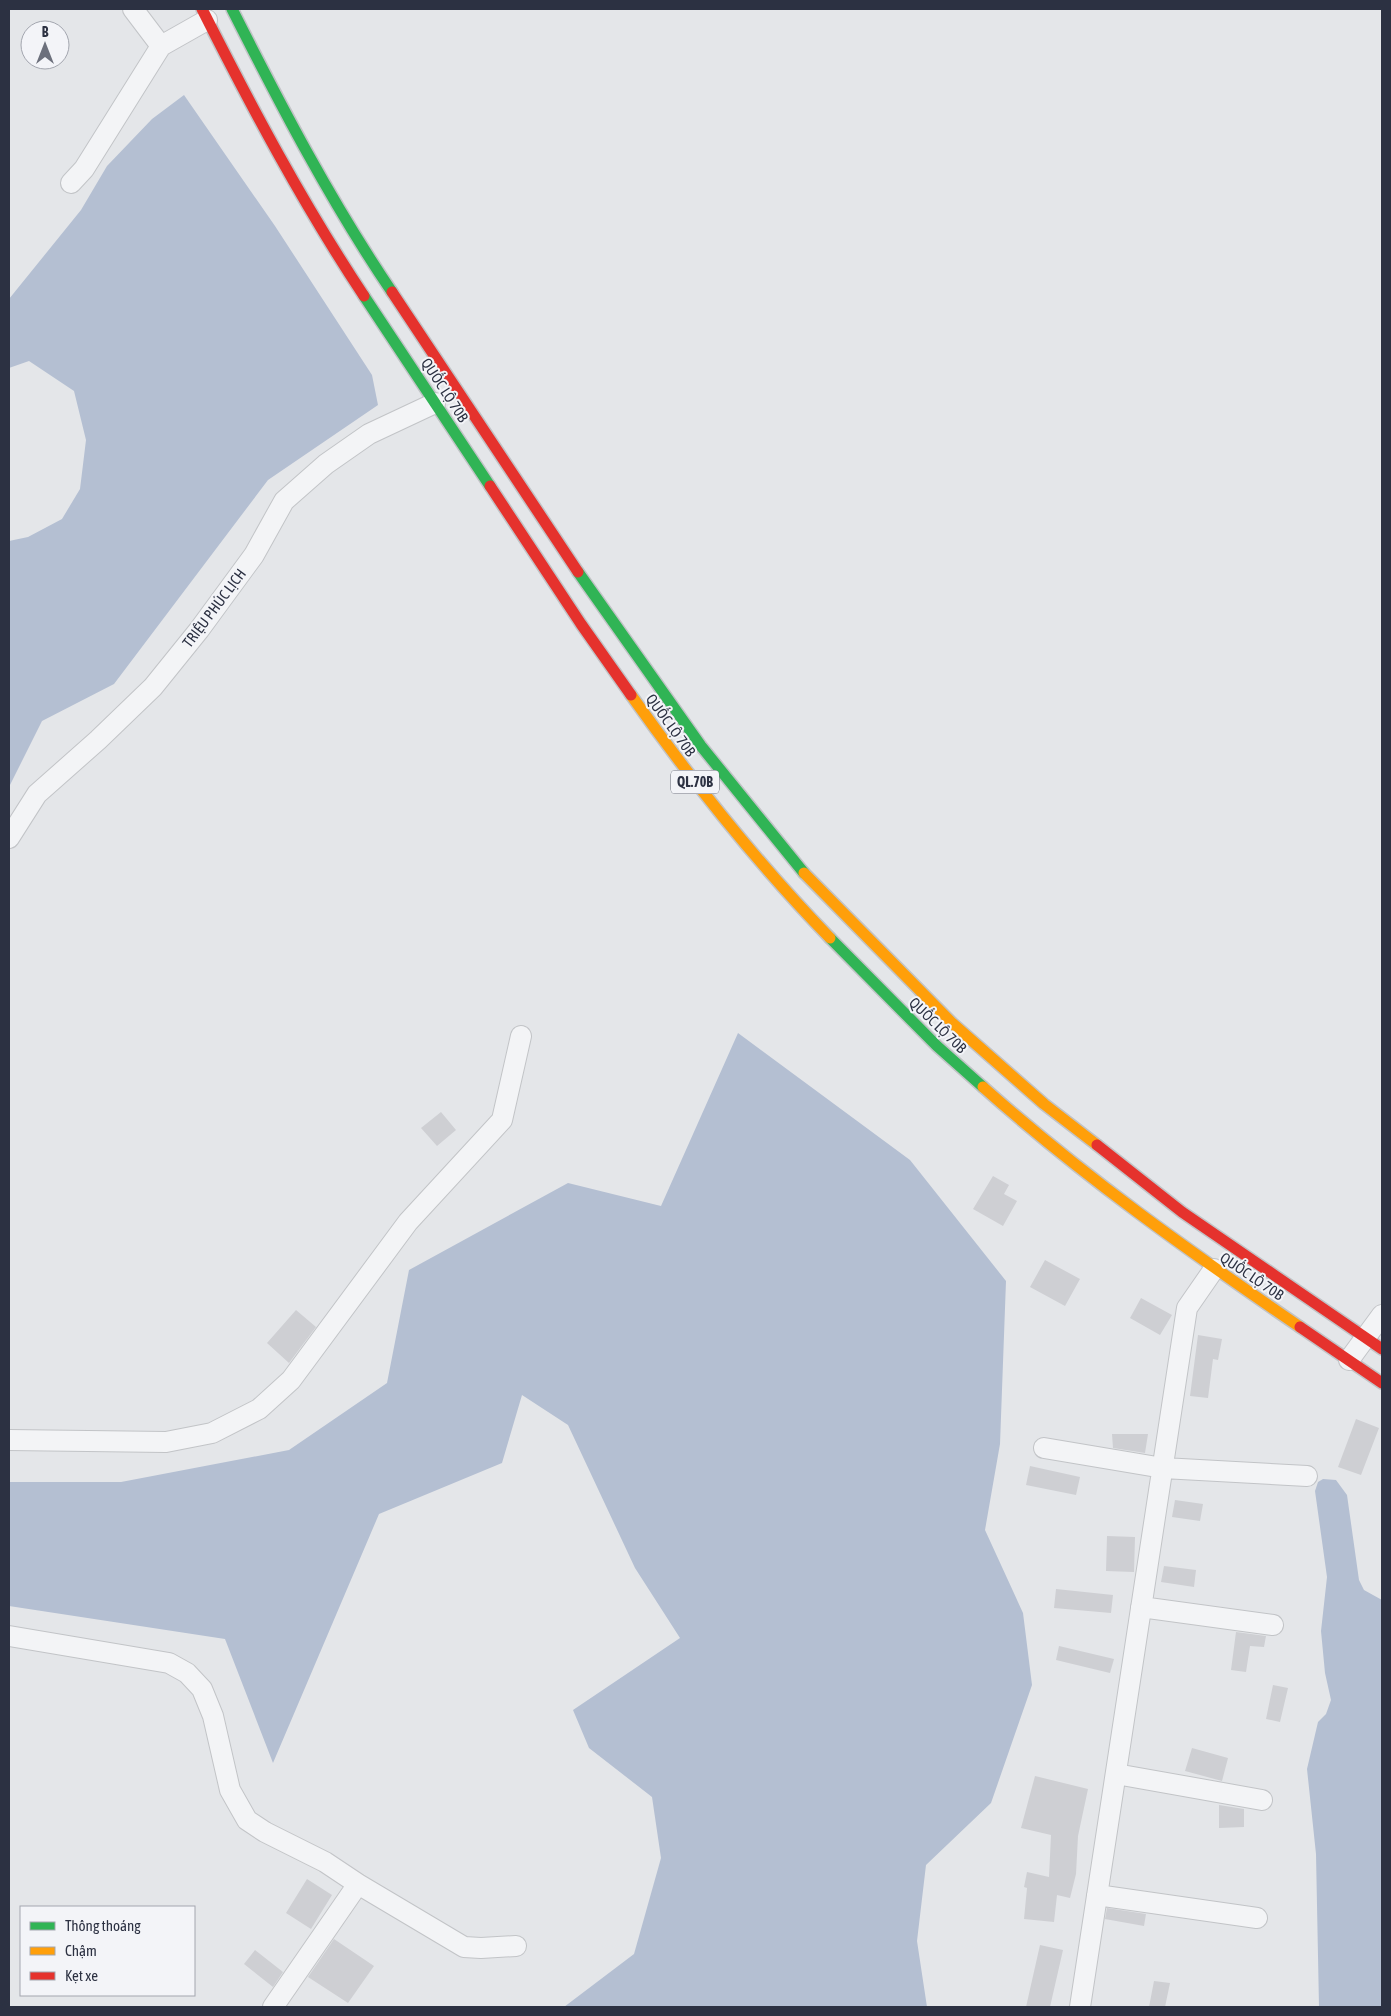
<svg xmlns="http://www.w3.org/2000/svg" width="1391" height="2016" font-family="'Asap Condensed',sans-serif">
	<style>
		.water { fill: #b4bfd2 }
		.building { fill: #cecfd3 }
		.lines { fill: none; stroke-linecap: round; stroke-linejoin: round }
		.street-casing { stroke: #c2c4c7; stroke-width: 22 }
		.fast-casing { stroke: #c1c3c6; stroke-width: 14 }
		.slow-casing { stroke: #c1c3c6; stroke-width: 14 }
		.jam-casing { stroke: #c1c3c6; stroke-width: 14 }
		.street { stroke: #f3f4f6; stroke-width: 20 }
		.fast { stroke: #30b455; stroke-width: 11 }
		.slow { stroke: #ff9f0a; stroke-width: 11 }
		.jam { stroke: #e5322d; stroke-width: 11 }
		.labels { text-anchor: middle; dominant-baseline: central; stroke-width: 4; stroke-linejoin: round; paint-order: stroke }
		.shield { fill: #f3f4f8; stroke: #686c79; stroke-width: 1 }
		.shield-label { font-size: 14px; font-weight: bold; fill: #2c3142 }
		.street-label { font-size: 15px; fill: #2c3142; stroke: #f3f4f8 }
	</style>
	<rect width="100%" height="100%" fill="#e4e6e9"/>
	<path class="water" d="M184,95L275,226L372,375L378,405L268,480L114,684L42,721L9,787V541L28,537L62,519L80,489L86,440L74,391L29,361L9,368V299L81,210L107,166L152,119Z
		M738,1033L910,1160L1006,1281L1000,1444L985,1530L1023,1613L1032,1685L991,1803L926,1865L917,1941L927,2007H564L634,1954L661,1858L652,1797L589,1748L573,1710L680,1638L635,1568L568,1425L522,1395L502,1463L379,1514L273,1763L225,1639L9,1606V1482H121L289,1450L387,1383L409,1270L568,1183L661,1206Z
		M1323,1479L1336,1480L1347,1495L1359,1580L1364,1590L1382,1600V2007H1319L1316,1854L1307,1769L1318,1722L1326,1714L1331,1700L1325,1673L1321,1631L1327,1577L1315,1491L1318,1482Z"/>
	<path class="building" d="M441,1112L456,1130L437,1146L421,1128Z
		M993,1176L1009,1185L1004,1194L1017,1201L1003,1226L973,1209Z
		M1045,1260L1080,1279L1065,1306L1030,1287Z
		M1141,1298L1172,1315L1160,1335L1130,1318Z
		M296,1310L316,1327L289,1363L267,1343Z
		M1198,1335L1222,1339L1218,1360L1213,1359L1208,1398L1190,1396Z
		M1356,1419L1379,1428L1361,1475L1338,1467Z
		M1112,1434H1148L1145,1453L1113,1448Z
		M1030,1466L1080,1477L1076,1495L1026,1485Z
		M1175,1500L1203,1504L1200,1521L1172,1517Z
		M1107,1536L1135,1537L1134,1572L1106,1571Z
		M1164,1566L1196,1570L1194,1587L1161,1582Z
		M1056,1589L1113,1595L1111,1613L1054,1608Z
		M1236,1632L1266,1636L1264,1647L1250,1646L1246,1672L1231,1670Z
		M1059,1646L1114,1659L1110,1673L1056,1660Z
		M1273,1685L1288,1688L1280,1722L1266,1719Z
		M1192,1748L1228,1758L1222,1781L1185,1771Z
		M1035,1776L1088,1789L1078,1836L1076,1874L1070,1898L1057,1895L1054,1922L1024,1919L1027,1888L1024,1887L1027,1872L1049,1877L1051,1835L1021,1828Z
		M1219,1805L1244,1809V1827L1219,1828Z
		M307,1879L332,1895L311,1929L286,1913Z
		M1107,1908L1146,1914L1144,1926L1105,1919Z
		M334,1939L374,1966L348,2003L308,1977Z
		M1040,1945L1063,1950L1050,2007H1026Z
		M255,1950L283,1972L273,1987L244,1964Z
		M1154,1981L1170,1983L1165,2007H1149Z"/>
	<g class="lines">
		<g class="street-casing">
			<path id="street" d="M133,9L161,46
				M71,183L84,169L161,46L207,20
				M9,838L37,794L98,740L153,687L199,630L254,555L284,501L326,464L369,434L435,403
				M1349,1360L1382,1315
				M9,1440L166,1442L212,1433L259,1409L291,1380L408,1222L502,1120L521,1036
				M1044,1448L1163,1468L1307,1476
				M1141,1607L1273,1625
				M9,1636L169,1663L187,1673L202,1689L213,1716L230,1790L247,1820L265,1832L325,1862L358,1884L464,1947L481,1948L516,1946
				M1116,1774L1262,1800
				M1097,1895L1257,1918
				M273,2007L358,1884
				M1080,2007L1187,1308L1214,1269"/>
		</g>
		<g class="fast-casing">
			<path id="fast" d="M232,9C281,106 331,202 392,292
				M364,296L490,486
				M578,572L701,746L804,873
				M830,938L937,1046L983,1087"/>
		</g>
		<g class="slow-casing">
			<path id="slow" d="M631,695C692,781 757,863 830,938
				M804,873L952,1023L1044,1104L1097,1145
				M983,1087C1084,1177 1189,1251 1300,1327"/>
		</g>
		<g class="jam-casing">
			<path id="jam" d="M202,9C252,108 303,204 364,296
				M392,292L578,572
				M490,486L581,624L631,695
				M1097,1145L1182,1212L1382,1349
				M1300,1327L1382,1383"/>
		</g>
		<use href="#street" class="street"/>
		<use href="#fast" class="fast"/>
		<use href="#slow" class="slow"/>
		<use href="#jam" class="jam"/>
	</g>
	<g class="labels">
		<rect class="shield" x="671" y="770.5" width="48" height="23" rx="4"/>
		<g class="shield-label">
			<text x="695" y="782">QL.70B</text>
		</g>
		<g class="street-label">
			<text transform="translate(445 390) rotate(57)">QUỐC LỘ 70B</text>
			<text transform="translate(214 608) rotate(-53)">TRIỆU PHÚC LỊCH</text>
			<text transform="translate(671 725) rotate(54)">QUỐC LỘ 70B</text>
			<text transform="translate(938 1025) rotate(44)">QUỐC LỘ 70B</text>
			<text transform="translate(1252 1276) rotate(34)">QUỐC LỘ 70B</text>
		</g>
	</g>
	<rect width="1391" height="2016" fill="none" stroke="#2c3142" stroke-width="20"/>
	<rect x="20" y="1906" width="175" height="90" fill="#f3f4f8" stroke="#a3a6af"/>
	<rect x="30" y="1922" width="25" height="8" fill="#30b455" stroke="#a3a6af"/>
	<text x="65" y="1931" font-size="15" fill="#2c3142">Thông thoáng</text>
	<rect x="30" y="1947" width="25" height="8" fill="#ff9f0a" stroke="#a3a6af"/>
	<text x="65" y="1956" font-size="15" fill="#2c3142">Chậm</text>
	<rect x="30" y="1972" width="25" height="8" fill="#e5322d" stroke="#a3a6af"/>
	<text x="65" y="1981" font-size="15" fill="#2c3142">Kẹt xe</text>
	<g transform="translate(45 45)"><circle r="24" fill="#f3f4f8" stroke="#a3a6af"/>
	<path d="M0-4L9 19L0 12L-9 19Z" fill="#6c707c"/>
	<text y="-8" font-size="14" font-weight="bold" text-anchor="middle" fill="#2c3142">B</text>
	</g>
</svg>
